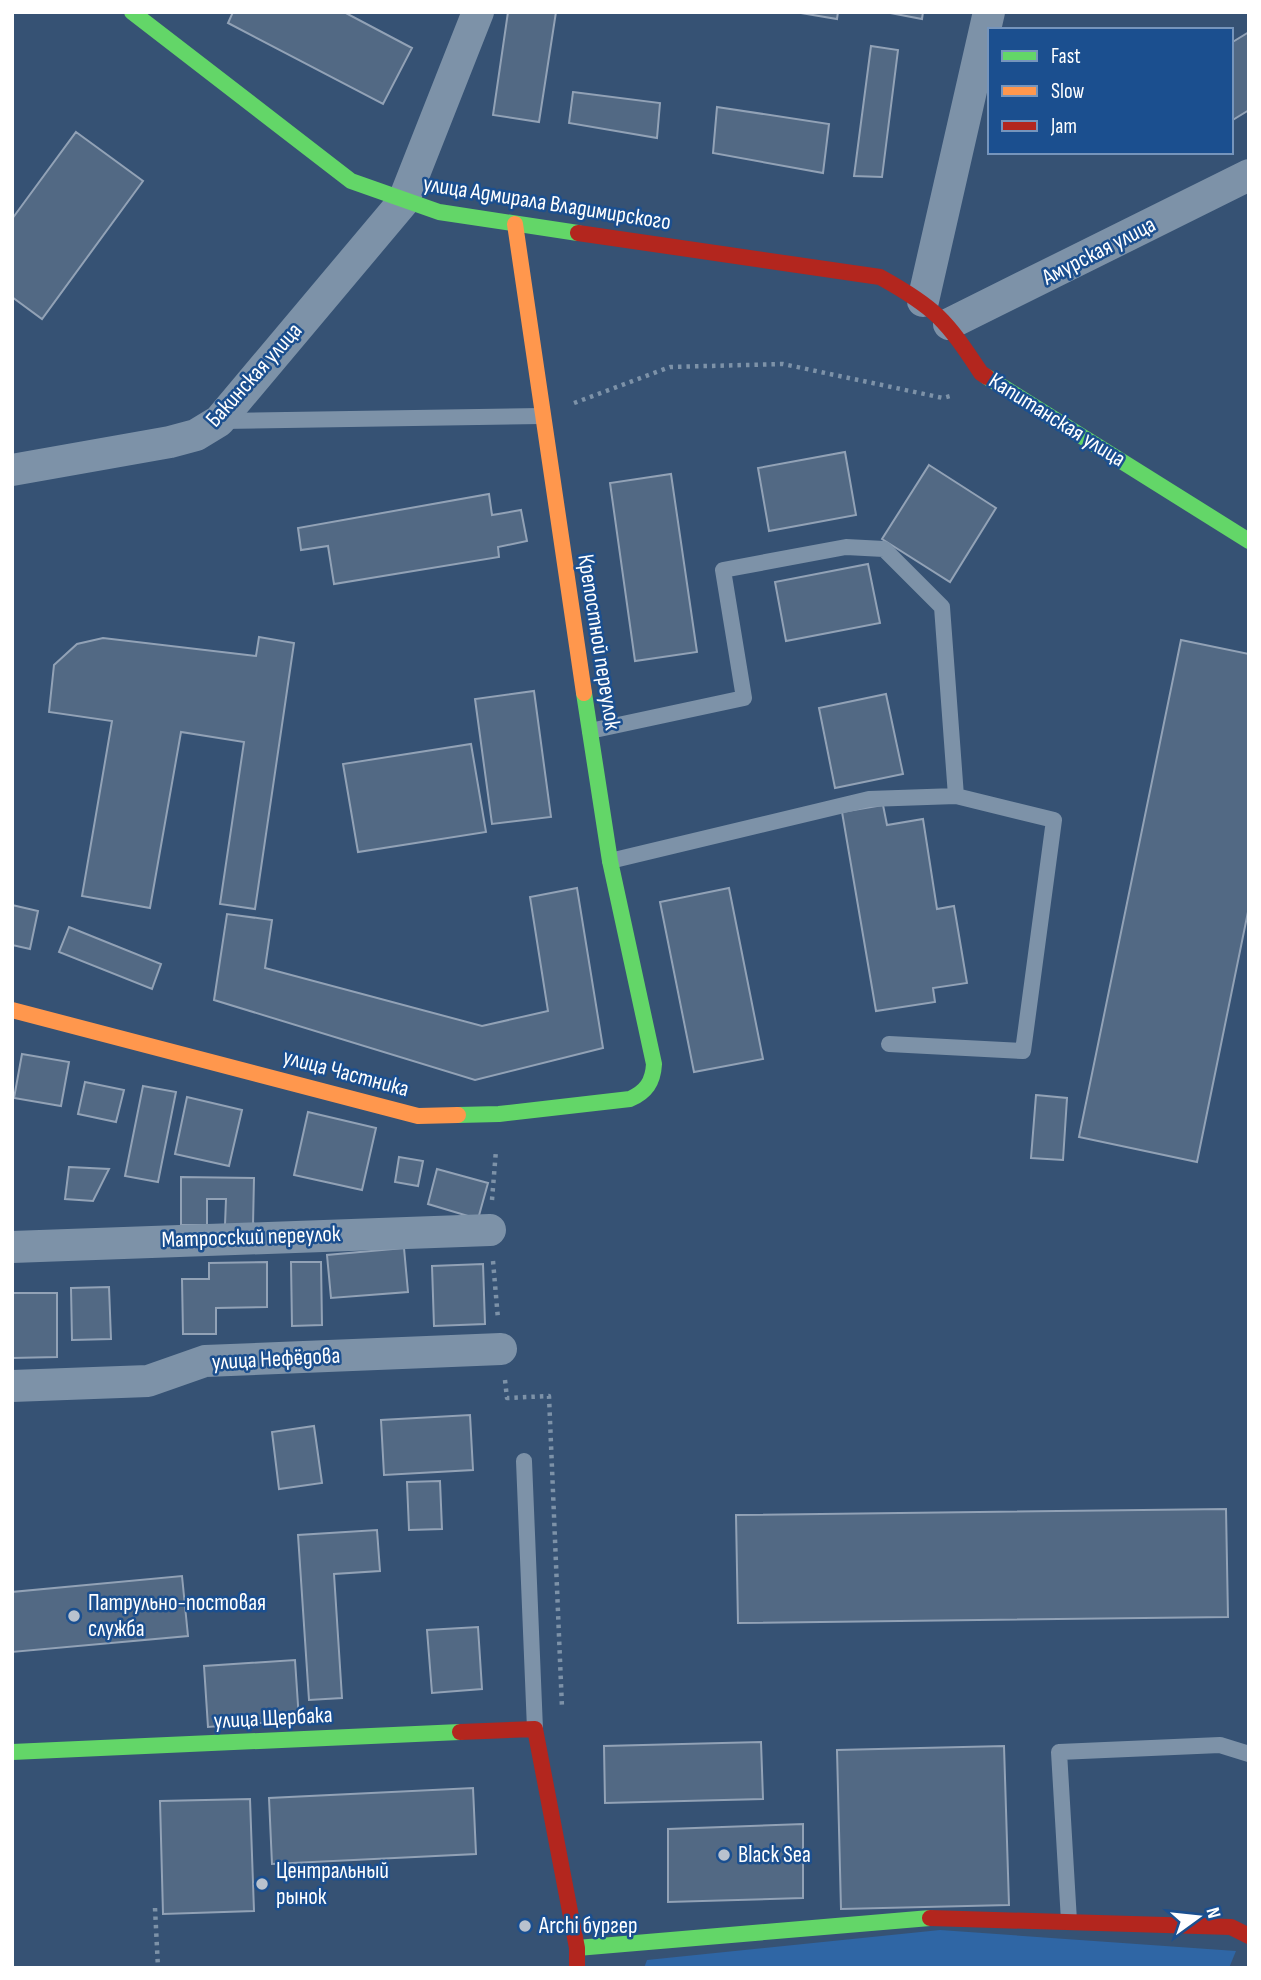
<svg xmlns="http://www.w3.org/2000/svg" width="1261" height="1980" font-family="'Sofia Sans Condensed',sans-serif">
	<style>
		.green { fill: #2f66a5 }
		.building { fill: #526984; stroke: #92a2b6; stroke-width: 2 }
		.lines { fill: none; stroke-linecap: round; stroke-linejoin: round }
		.path { stroke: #7d92a8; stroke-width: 4.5; stroke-dasharray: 3.5 5; stroke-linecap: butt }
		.lane { stroke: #7d92a8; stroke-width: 16 }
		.street { stroke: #7d92a8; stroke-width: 32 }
		.fast { stroke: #63d668; stroke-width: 16 }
		.slow { stroke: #ff974d; stroke-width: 16 }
		.jam { stroke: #b3261e; stroke-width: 16 }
		.poi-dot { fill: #b9c2ce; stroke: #1b4f8f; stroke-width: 2.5 }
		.labels { text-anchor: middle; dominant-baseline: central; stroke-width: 5; stroke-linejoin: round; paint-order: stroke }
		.street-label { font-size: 23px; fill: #fff; stroke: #1b4f8f }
		.poi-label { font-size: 23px; fill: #fff; stroke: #1b4f8f; text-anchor: start }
	</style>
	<rect width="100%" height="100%" fill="#365274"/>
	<path class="green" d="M940,1930L1236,1951L1229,1968H644L647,1960Z"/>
	<path class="building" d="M233,12H344L412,48L383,104L228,23Z
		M508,12H556L539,122L493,115Z
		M795,12H838L837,19Z
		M885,12H923L922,19Z
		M1249,32V110L1231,121V43Z
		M871,46L898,50L882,177L854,176Z
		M573,92L660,103L657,138L569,123Z
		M717,107L829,124L823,173L713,153Z
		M76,132L143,181L42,319L12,297V219Z
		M845,452L856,515L769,531L758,468Z
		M929,465L996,508L950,582L882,539Z
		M671,474L697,652L635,661L610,483Z
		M489,494L492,515L521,510L527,541L498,547L499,557L334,584L328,546L301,550L298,528Z
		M868,564L880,623L786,641L775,582Z
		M259,637L294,643L255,909L220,904L244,742L181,732L150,908L82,896L112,721L49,712L54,665L77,644L103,638L256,656Z
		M1181,640L1249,654V907L1197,1162L1079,1137Z
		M534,691L551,817L492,824L475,699Z
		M886,694L903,774L835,788L819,708Z
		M471,744L486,832L358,852L343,764Z
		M883,805L887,825L923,819L937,909L954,906L967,983L933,988L935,1002L876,1011L842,812Z
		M577,888L603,1048L475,1080L214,1000L227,914L272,920L265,968L482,1026L548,1011L530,897Z
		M729,888L763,1059L694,1072L660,902Z
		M12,905L38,911L30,949L12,945Z
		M69,927L161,964L152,989L59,952Z
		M22,1054L69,1062L61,1106L14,1098Z
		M85,1082L124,1090L116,1122L78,1114Z
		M143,1086L176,1092L158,1182L125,1176Z
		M1036,1095L1067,1098L1063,1160L1031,1158Z
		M187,1097L242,1110L229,1166L175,1154Z
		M308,1112L376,1128L362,1190L294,1175Z
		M399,1157L423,1161L418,1186L395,1182Z
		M69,1167L109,1169L93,1201L65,1199Z
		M437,1169L488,1183L478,1219L428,1204Z
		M181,1177L254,1178L253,1225H225L226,1199H207V1225H181Z
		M404,1248L408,1292L331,1298L327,1255Z
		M267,1262V1307L216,1308V1334H183L182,1279H209V1263Z
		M291,1262H321L322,1325L292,1326Z
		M483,1264L485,1324L434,1326L432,1266Z
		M109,1287L111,1339L72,1340L71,1288Z
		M12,1293H57V1357L12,1358Z
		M470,1415L473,1470L384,1475L381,1420Z
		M314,1426L322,1483L279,1489L272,1432Z
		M440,1481L442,1529L409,1530L407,1482Z
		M1226,1509L1228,1617L738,1623L736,1515Z
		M377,1530L380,1571L334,1574L342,1698L309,1700L298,1535Z
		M182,1576L188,1636L12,1652V1592Z
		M478,1627L482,1689L432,1693L427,1630Z
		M295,1660L299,1720L208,1727L204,1666Z
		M761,1742L763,1799L605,1803L604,1746Z
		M1004,1746L1009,1905L841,1909L837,1750Z
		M473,1788L476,1854L272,1864L269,1798Z
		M250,1799L254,1911L163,1914L160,1801Z
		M803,1824V1898L668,1902V1829Z"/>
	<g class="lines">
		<path class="path" d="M574,403L670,367L783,364L943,398L954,395
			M492,1200L496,1150
			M493,1261L498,1319
			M505,1380L507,1398L549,1396L562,1708
			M155,1908L158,1968"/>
		<path class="lane" d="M221,421L541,416
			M590,731L744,698L723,570L846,547L884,549L942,607L956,796
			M610,861L869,799L956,796L1054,820L1023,1051L889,1044
			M524,1461L535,1729
			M1069,1921L1059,1752L1220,1745L1249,1754"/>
		<path class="street" d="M923,301L989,12
			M949,324L1249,175
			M12,470L170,442L196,435L219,421L403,202L478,12
			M12,1247L490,1230
			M12,1386L148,1381L205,1361L501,1349"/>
		<path class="fast" d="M132,12L351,181L439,212L578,233
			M987,377L1249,541
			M458,1115L499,1114L630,1099C646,1092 653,1082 654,1064L610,861L584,693
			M12,1752L460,1732
			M577,1948L930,1918"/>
		<path class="slow" d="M515,224L584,693
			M12,1010L418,1116L458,1115"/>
		<path class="jam" d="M578,233L880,277C936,308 946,320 981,373L987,377
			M460,1732L535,1729L577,1948V1968
			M930,1918L1231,1927L1249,1936"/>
	</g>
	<g class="poi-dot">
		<circle cx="74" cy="1616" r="7"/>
		<circle cx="724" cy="1855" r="7"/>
		<circle cx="262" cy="1884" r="7"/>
		<circle cx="525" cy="1926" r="7"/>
	</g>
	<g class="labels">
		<g class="street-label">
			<text transform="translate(547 203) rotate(9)">улица Адмирала Владимирского</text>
			<text transform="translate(1099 251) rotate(-27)">Амурская улица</text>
			<text transform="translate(254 375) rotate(-48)">Бакинская улица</text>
			<text transform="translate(1057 420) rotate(32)">Капитанская улица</text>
			<text transform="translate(599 642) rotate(81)">Крепостной переулок</text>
			<text transform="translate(346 1073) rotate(15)">улица Частника</text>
			<text transform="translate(251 1237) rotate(-2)">Матросский переулок</text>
			<text transform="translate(276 1359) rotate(-3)">улица Нефёдова</text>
			<text transform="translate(273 1718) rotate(-3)">улица Щербака</text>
		</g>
		<g class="poi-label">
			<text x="88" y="1603">Патрульно-постовая<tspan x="88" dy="26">служба</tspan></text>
			<text x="738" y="1855">Black Sea</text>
			<text x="276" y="1871">Центральный<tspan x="276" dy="26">рынок</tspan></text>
			<text x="539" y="1926">Archi бургер</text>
		</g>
	</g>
	<rect width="1261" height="1980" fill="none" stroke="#ffffff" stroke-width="28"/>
	<rect x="988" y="28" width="245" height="126" fill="#1b4f8f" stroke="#7695bc" stroke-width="2"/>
	<rect x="1002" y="51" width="35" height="10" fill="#63d668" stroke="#7695bc" stroke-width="2"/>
	<text x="1051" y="63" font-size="21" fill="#ffffff">Fast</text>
	<rect x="1002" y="86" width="35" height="10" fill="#ff974d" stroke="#7695bc" stroke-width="2"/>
	<text x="1051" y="98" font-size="21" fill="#ffffff">Slow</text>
	<rect x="1002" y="121" width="35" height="10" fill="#b3261e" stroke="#7695bc" stroke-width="2"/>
	<text x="1051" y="133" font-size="21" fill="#ffffff">Jam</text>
	<g transform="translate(1198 1917) rotate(75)" stroke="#1b4f8f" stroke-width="5" paint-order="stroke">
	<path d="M0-5L12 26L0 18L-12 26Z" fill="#ffffff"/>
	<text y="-10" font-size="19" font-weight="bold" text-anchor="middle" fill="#ffffff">N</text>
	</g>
</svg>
